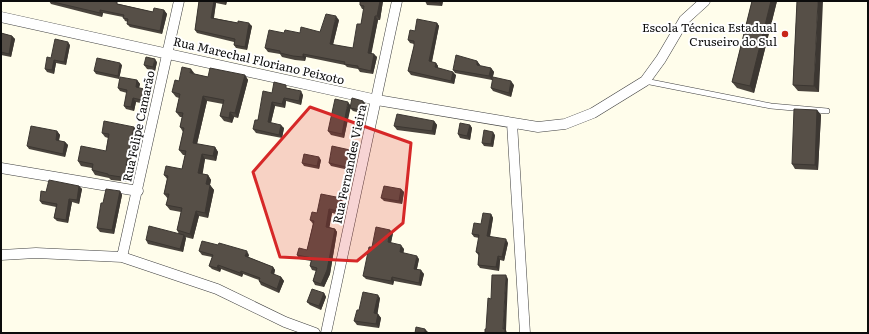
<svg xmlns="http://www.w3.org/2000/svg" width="869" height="334" font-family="Literata,serif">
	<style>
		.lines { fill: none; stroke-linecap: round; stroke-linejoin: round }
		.service-casing { stroke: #3f3f3f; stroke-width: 6 }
		.minor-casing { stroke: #3f3f3f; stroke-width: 11 }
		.service { stroke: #fff; stroke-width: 5 }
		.minor { stroke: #fff; stroke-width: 10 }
		.wall { fill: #4a443d }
		.shaded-wall { fill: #3c3732 }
		.building { fill: #564f47; stroke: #3c3732 }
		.marked { fill: #d62828; fill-opacity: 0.2; stroke: #d62828; stroke-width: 3; stroke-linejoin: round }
		.poi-dot { fill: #c82418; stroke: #fff; stroke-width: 1.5 }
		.labels { text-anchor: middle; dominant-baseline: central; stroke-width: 4; stroke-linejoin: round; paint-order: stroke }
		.poi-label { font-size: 12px; fill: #0c0c0c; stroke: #fff; text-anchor: end }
		.street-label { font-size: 12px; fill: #0c0c0c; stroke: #fff }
	</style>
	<rect width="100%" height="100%" fill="#fffdeb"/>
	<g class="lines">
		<g class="service-casing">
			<path id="service" d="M645,81L771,106L827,111"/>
		</g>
		<g class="minor-casing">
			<path id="minor" d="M1,17L377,100L538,127L565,124L593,113L645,81L661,59L684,20L705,1
				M512,123L525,333
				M1,168L138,191
				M1,255L36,253L122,257L217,289L285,322L315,333
				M122,257L179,1
				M326,333L397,1"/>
		</g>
		<use href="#service" class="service"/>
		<use href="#minor" class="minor"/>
	</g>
	<path class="wall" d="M49,1L119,4L153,12L164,10L167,14L162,34L130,27L127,24L128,22L125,21L123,17L103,13L102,17L51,4Z
		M199,1H227L226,5L216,3L214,18L252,26L247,50L236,48L234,45V42L197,33L195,30Z
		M360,1H383L380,20H378L371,53L377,57L373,74L360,72L358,69L347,67L345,65L306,57L305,61L295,60L282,57L280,54L268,52L265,48L284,33H300L320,32L339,20L333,45L353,48L361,24L364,9H362L360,5Z
		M425,1H443L442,6L427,5Z
		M752,1H777L754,93L737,88L732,82Z
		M797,1L819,92L798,91L793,85Z
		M437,23L439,26L432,62L436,63L438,66V68L456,75L454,84L411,75L408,71L414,46V44L410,43L408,40L415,31Z
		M1,33L12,36L15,39L11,57L1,55Z
		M70,45L66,65L56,63L54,74L47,72L45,69L51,58Z
		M477,61L480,65V66L491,68L494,72L492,80L455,73L453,70Z
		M157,62L155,71L147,69L144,65Z
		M122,65L119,79L96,74L94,71Z
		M194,74L208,77L245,75L248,80L238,118L234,117L232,123L224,121L220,116L223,104L207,101L197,144L215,147L218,152L216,161L205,159L202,174L208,175L211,180L210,185L214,190L208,218L199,216L193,239L185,237L186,238L183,252L148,244L146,240L179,234L177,230L181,212L170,210L166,205L168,199L164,194L167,179L164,175L182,169L185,155H183L179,150L183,132L180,127L182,117H180L176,112L179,98L176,97L172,92L179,81Z
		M137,80L140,84L139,88L148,90L151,93L149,105L136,102L134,111L126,109L124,106L127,93L120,91L118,88Z
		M514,85L511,97L493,91L491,88Z
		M289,88L303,95L301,105L286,101L285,108L275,106L271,123L284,128L282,138L256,133L253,129L272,93Z
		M366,104L364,114L353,111L350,108L344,138L331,135L328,131L351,105Z
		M817,110L821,115L818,170L795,169L792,164Z
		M434,121L437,125L435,135L397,130L394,126Z
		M470,125L472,128L470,140L460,138L458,134Z
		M134,127L137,131L130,165L134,170L131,182L111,180L109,178L95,175L92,170V168L81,166L78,161L106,151L108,138L105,137L102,133Z
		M57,131L60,135L59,141L65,142L68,145L65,157L29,149L27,146Z
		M495,135L493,147L484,146L482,143Z
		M352,153L349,170L331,166L329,163Z
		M321,160L319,169L304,166L302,163Z
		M79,186L82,189L79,204L72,202L68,223L57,221L54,218L56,207L42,204L40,201L46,192Z
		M401,189L404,192L402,204L384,201L381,198Z
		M120,191L122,195L114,234L100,232L97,228L103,203Z
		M341,198L343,202L340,215L332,213L329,227L335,229L337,232L330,274L324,287L315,285L313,281L316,271L312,270L310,266L311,261L299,259L297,255L307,250L313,224L310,220L317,213Z
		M491,214L493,218L490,237L508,243L504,261L500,260L499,271L480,268L478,265L479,256L476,252L479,238L474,237L472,234Z
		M393,233L391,243L404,249L403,253L419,259L417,269L424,274L421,286L394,281L393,285L366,279L363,276L372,247Z
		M199,251L249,255L248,257L273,267L275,270L274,275L281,277L284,281L279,293L261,285L259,281V280L243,274L242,277L221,269L220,272L212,269L209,266L212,257L202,255Z
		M324,293L326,297L321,310L310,305L307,302Z
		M380,298L377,314H378L381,318L379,328L357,325L354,321L359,310Z"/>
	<path class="shaded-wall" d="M214,1H215L216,3L213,21L211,18Z
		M224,1H227L226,5Z
		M380,1H383L380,20L377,16Z
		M440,1H443L442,6L439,3Z
		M771,1H777L754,93L750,86Z
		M818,1H823L819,92L814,86Z
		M100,10L103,13L102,17L100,13Z
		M164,10L167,14L162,34L160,31Z
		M336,16L339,20L332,48L330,44Z
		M375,16L378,20L371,56L368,53Z
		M249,23L252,26L247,50L245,47Z
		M437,23L439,26L431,65L429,61Z
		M12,36L15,39L11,57L9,54Z
		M68,42L70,45L66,65L64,62Z
		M303,54L306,57L305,61L303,57Z
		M374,54L377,57L373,74L371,71Z
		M155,59L157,62L155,71L153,67Z
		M54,60L56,63L54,74L52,70Z
		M477,61L480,65L479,69L477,65Z
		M120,63L122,65L119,79L118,76Z
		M436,63L438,66L437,71L435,67Z
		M491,68L494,72L492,80L489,76Z
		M191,69L195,74L190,73Z
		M453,72L456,75L454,84L451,81Z
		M245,75L248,80L238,118L235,113Z
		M137,80L140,84L138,91L136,87Z
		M511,81L514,85L511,97L509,93Z
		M148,90L151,93L149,105L146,101Z
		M301,91L303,95L301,105L299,101Z
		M203,96L207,101L196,148L193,143Z
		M133,98L136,102L134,111L131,107Z
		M284,98L286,101L285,108L282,104Z
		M363,101L366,104L364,114L361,110Z
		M272,102L275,106L270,126L268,122Z
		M348,102L351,106L344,138L342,134Z
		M817,110L821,115L818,170L815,165Z
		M230,112L234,117L232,123L229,118Z
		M434,121L437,125L435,135L432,131Z
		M281,125L284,128L282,138L279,135Z
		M470,125L472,128L470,140L467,136Z
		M134,127L137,131L129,169L126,165Z
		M57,131L60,135L58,143L56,140Z
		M493,132L495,135L493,147L491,144Z
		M65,142L68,145L65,157L63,154Z
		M215,147L218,152L216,161L213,156Z
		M350,150L352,153L349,170L346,167Z
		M202,154L205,159L202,178L198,173Z
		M319,157L321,160L319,169L317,166Z
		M130,166L134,170L131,182L128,178Z
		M208,175L211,180L209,189L206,184Z
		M210,185L214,190L208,218L205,213Z
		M79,186L82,189L79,204L77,200Z
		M401,189L404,192L402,204L399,201Z
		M120,191L122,195L114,234L112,230Z
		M341,198L343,202L340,215L338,211Z
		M69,199L72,202L68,223L66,220Z
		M329,209L332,213L329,230L326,227Z
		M196,211L199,216L193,239L190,234Z
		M491,214L493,218L489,240L487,236Z
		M335,229L337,232L330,274L324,287L321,284Z
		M390,230L393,233L390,246L388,242Z
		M184,235L186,238L183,252L180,249Z
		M506,239L508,243L504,261L502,257Z
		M401,245L404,249L403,256L400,252Z
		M247,251L249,255L247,260L245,256Z
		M417,256L419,259L416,272L414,269Z
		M498,256L500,260L499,271L496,267Z
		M218,265L221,269L220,272L217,268Z
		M273,267L275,270L273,277L271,273Z
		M421,270L424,274L421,286L419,283Z
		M241,271L243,274L242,277L240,273Z
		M506,275L508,279L506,330L507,333H505L503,329Z
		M281,277L284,281L279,293L277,289Z
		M392,277L394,281L393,285L391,281Z
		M324,293L326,297L321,310L319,306Z
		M378,295L380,298L377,317L374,313Z
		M378,314L381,318L379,328L376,324Z
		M425,329L428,332V333H425Z"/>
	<path class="building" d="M49,1H111L117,2V4L153,12L154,8L164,10L160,31L127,24L128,19L123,18L124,15L100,10V13Z
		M199,1H214L211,18L238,23V21L249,23L245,47L234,45L235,39L195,30Z
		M360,1H380L377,16H375L368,53L374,54L371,71L358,68V66L344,64L345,62L303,54V57L293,56L280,53V51L265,48L269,30L284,33L285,30L300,33L301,27L320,32L326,14L336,16L330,44L353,48L357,24H361L364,6L360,5Z
		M425,1H440L439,3Z
		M752,1H771L750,86L732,82Z
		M797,1H818L814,86L793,85Z
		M417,19L437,23L429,61L436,63L435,67L453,72L451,81L408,71L414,46V41L408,40L410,30L415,31Z
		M1,33L12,36L9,54L1,52Z
		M55,39L68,42L64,62L54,60L52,70L45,69L47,57L51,58Z
		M456,55L477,61V65L491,68L489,76L453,70Z
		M146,57L155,59L153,67L144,65Z
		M97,58L120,63L118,76L94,71Z
		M182,67L191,69L190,73L208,77L210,68L245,75L235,113L230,112L229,118L220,116L224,100L203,96L193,143L215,147L213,156L202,154L198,173L208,175L206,184L210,185L205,213L196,211L190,234L177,230L182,208L166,205L169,194H164L168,176L164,175L166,166L182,169L186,151L179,150L184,128L180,127L183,113L176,112L180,94L172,92L175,80L179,81Z
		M120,77L137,80L136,87L148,90L146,101L133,98L131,107L124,106L127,90L118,88Z
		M493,77L511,81L509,93L491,88Z
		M274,82L286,85V88L301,91L299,101L284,98L282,104L272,102L268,122L281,125L279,135L253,129L255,120H258L263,91L272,93Z
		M352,98L363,101L361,110L350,108Z
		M335,99L348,102L342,134L328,131Z
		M794,109L817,110L815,165L792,164Z
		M397,114L434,121L432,131L394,126Z
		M104,121L134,127L126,165L130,166L128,178L108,175V174L92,170L93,164L78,161L81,146L106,151L109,134L102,133Z
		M460,123L470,125L467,136L458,134Z
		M31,126L57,131L56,140L65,142L63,154L27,146Z
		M484,130L493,132L491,144L482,143Z
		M332,146L350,150L346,167L329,163Z
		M304,154L319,157L317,166L302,163Z
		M49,180L79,186L77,200L69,199L66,220L54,218L57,204L40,201L41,191L46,192Z
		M384,186L401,189L399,201L381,198Z
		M106,189L120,191L112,230L97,228L101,203H103Z
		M321,194L341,198L338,211L329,209L326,227L335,229L327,270L321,284L313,281L317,268L310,266L312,258L297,255L299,248L307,250L314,221L310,220L312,212L317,213Z
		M483,213L491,214L487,236L506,239L502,257L498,256L496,267L478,265L479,253L476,252L479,235L472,234L474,223L481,224Z
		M149,226L184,235L180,249L146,240Z
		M376,227L390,230L388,242L401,245L400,252L417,256L414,269L421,270L419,283L392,277L391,281L363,276L369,247H372Z
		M202,241L218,245L219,243L247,251L245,256L273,267L271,273L281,277L277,289L259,281L260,278L241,271L240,273L218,265L217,268L209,266L213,255L199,251Z
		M492,275H506L503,329H505V333H485V329H486L488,298L491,299Z
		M312,289L324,293L319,306L307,302Z
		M363,292L378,295L374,313L378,314L376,324L354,321L357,310H359Z
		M416,327L425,329V333H415Z"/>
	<path class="marked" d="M310,107L411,143L403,223L357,261L280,257L253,172Z"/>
	<circle class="poi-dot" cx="785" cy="34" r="4"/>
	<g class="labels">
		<g class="poi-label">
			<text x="777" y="27">Escola Técnica Estadual<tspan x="777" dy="14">Cruseiro do Sul</tspan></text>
		</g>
		<g class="street-label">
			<text transform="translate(259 60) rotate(13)">Rua Marechal Floriano Peixoto</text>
			<text transform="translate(138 126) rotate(-78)">Rua Felipe Camarão</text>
			<text transform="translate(349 164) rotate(-78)">Rua Fernandes Vieira</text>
		</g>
	</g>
	<rect width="869" height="334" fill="none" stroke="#0c0c0c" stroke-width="4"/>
</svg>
